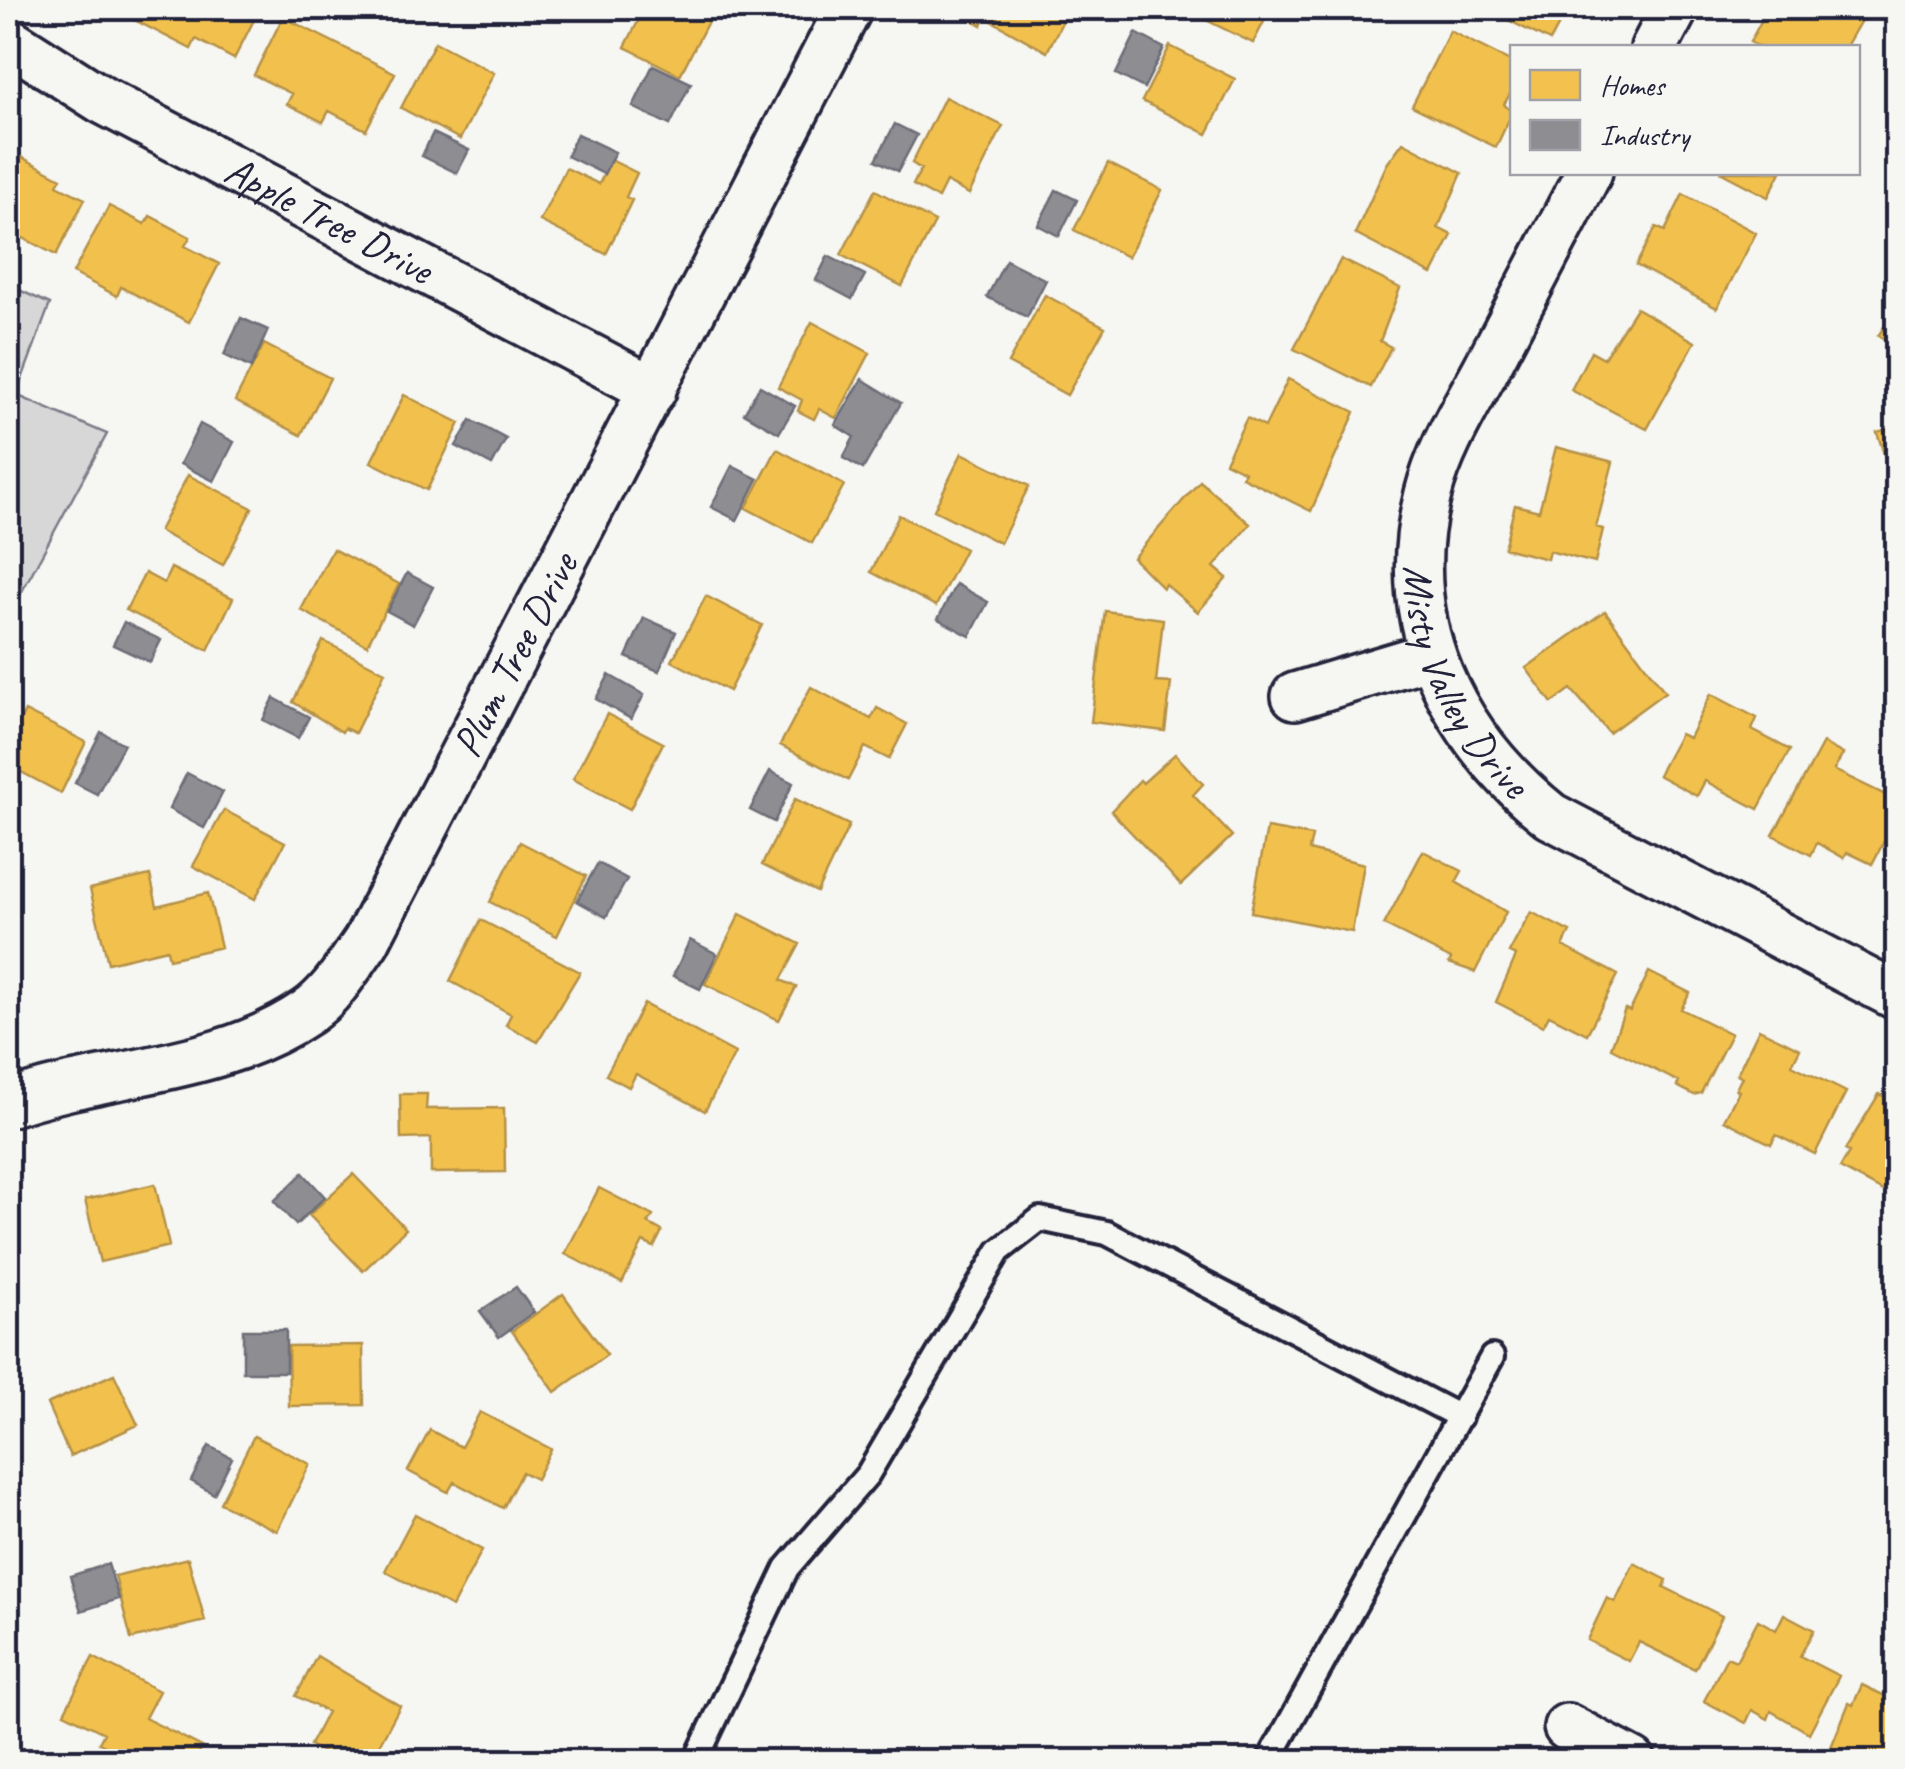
<svg xmlns="http://www.w3.org/2000/svg" width="1905" height="1769" font-family="Caveat,sans-serif">
	<style>
		.green { fill: #d7d7d7; stroke: #7c7c89; stroke-width: 2.5 }
		.homes { fill: #f2c14e; stroke: #b49148; stroke-width: 2.5 }
		.industry { fill: #8d8d92; stroke: #6d6d78; stroke-width: 2.5 }
		.lines { fill: none; stroke-linecap: round; stroke-linejoin: round }
		.service-casing { stroke: #22223b; stroke-width: 30 }
		.minor-casing { stroke: #22223b; stroke-width: 52 }
		.service { stroke: #f6f6f2; stroke-width: 22 }
		.minor { stroke: #f6f6f2; stroke-width: 45 }
		.labels { text-anchor: middle; dominant-baseline: central; stroke-width: 10; stroke-linejoin: round; paint-order: stroke }
		.street-label { font-size: 42px; fill: #22223b; stroke: #f6f6f2 }
	</style>
	<rect width="100%" height="100%" fill="#f6f6f2"/>
	<filter id="ink" filterUnits="userSpaceOnUse"><feTurbulence type="fractalNoise" baseFrequency=".01" numOctaves="2"/><feDisplacementMap in="SourceGraphic" scale="20" xChannelSelector="R" yChannelSelector="G"/><feConvolveMatrix kernelMatrix="1 2 1 2 8 2 1 2 1" color-interpolation-filters="sRGB"/></filter>
	<g filter="url(#ink)">
		<path class="green" d="M8,285L50,304L16,395L107,434L13,608L8,605Z"/>
		<path class="homes" d="M120,8H260L234,59L196,39L191,49L117,11Z
			M645,8H715L680,75L625,47Z
			M962,8H1069L1047,52L985,17L982,25L959,13Z
			M1200,8H1271L1253,43L1196,15Z
			M1484,8H1568L1550,41Z
			M1768,8L1784,10L1868,8L1845,48H1761L1750,42Z
			M283,17L395,73L366,130L329,111L323,122L287,104L292,94L254,75Z
			M1450,31L1512,62V91L1504,104L1512,113L1496,147L1412,106Z
			M435,42L494,73L460,139L401,108Z
			M1170,46L1235,79L1207,134L1142,101Z
			M945,97L1003,126L969,194L946,182L938,198L913,185L921,169L912,163Z
			M1403,142L1462,173L1438,228L1452,235L1432,274L1355,234L1387,164Z
			M10,151L61,178L57,185L85,199L56,255L8,230Z
			M611,160L637,173L626,197L632,200L606,254L540,221L566,168L599,184Z
			M1108,163L1162,190L1128,257L1074,230Z
			M1720,172H1781L1768,197Z
			M875,190L935,222L902,286L841,255Z
			M1683,194L1756,233L1717,308L1636,265L1656,227L1665,231Z
			M109,206L145,224L150,216L190,237L185,246L219,264L189,322L121,287L117,296L73,273Z
			M1341,259L1400,288L1380,341L1391,347L1371,387L1294,349Z
			M1045,295L1105,327L1067,395L1008,363Z
			M1898,306V349L1878,336Z
			M1636,308L1695,342L1647,429L1571,390L1591,351L1604,358Z
			M812,322L870,353L836,418L819,409L814,419L798,411L802,400L778,387Z
			M264,344L330,378L301,435L235,401Z
			M1288,379L1355,412L1311,511L1242,477L1245,472L1225,462L1247,418L1265,427Z
			M404,395L460,423L427,490L371,462Z
			M1898,426V498L1877,432Z
			M1556,447L1613,462L1596,527L1603,529L1595,563L1549,551L1547,559L1504,548L1515,505L1539,511Z
			M777,449L844,485L812,543L746,508Z
			M962,453L1029,486L1000,543L934,510Z
			M188,475L252,508L223,565L159,531Z
			M1200,481L1250,524L1214,567L1227,578L1198,612L1165,584L1163,588L1133,558Z
			M899,515L965,549L936,606L871,572Z
			M333,549L399,584L367,645L301,610Z
			M171,568L233,598L208,650L126,610L145,573L164,583Z
			M706,596L762,625L729,691L672,661Z
			M1105,611L1163,619L1156,682L1171,683L1165,731L1091,722Z
			M1605,611L1665,692L1609,733L1571,689L1552,703L1526,668Z
			M323,641L385,672L355,733L344,728L342,732L293,702Z
			M811,687L871,719L877,708L907,724L889,759L865,747L848,780L780,745Z
			M1711,694L1757,718L1752,730L1790,750L1758,809L1705,781L1697,796L1658,775L1680,734L1689,738Z
			M25,711L86,742L61,793L8,765V745Z
			M607,714L663,743L630,809L573,779Z
			M1823,743L1843,754L1834,770L1898,801V815L1872,864L1847,852L1844,858L1817,843L1811,855L1773,835Z
			M1175,754L1203,784L1193,795L1232,836L1181,885L1111,811L1140,780L1143,783Z
			M795,799L849,825L817,892L762,865Z
			M224,810L285,842L255,899L193,866Z
			M1267,828L1312,836L1309,850L1364,864L1352,932L1251,912Z
			M520,842L586,876L557,936L490,902Z
			M1423,851L1462,871L1456,882L1506,912L1475,972L1449,963L1451,959L1384,925Z
			M150,875L157,906L208,893L221,947L169,959L167,949L108,963L90,889Z
			M1531,912L1570,932L1563,946L1618,975L1587,1034L1549,1015L1543,1026L1496,1002L1516,956L1509,953Z
			M740,914L800,944L781,980L796,987L779,1020L705,984Z
			M481,920L580,972L538,1042L506,1025L511,1014L450,981Z
			M1649,972L1690,993L1681,1009L1731,1034L1701,1093L1694,1095L1677,1086L1679,1082L1611,1048L1625,1009L1630,1011Z
			M644,1004L735,1053L705,1111L636,1074L629,1087L606,1075Z
			M1759,1029L1800,1049L1792,1065L1846,1092L1815,1154L1776,1135L1771,1144L1724,1120L1739,1091L1736,1089L1742,1077L1737,1074Z
			M400,1094H427L426,1109L504,1108L505,1172L431,1173V1138L401,1139Z
			M1879,1094L1898,1103V1199L1840,1168L1849,1152L1845,1150Z
			M353,1174L406,1229L363,1271L309,1215Z
			M155,1184L169,1246L100,1262L85,1200Z
			M599,1188L653,1216L648,1223L662,1231L654,1247L643,1242L622,1283L565,1254Z
			M563,1294L607,1355L555,1392L512,1331Z
			M363,1345L364,1405L289,1406L288,1346Z
			M114,1374L138,1425L70,1456L47,1404Z
			M480,1412L551,1449L536,1479L522,1472L503,1508L454,1482L448,1492L408,1471L430,1430L461,1447Z
			M254,1436L310,1464L277,1531L220,1503Z
			M415,1514L482,1550L452,1607L385,1571Z
			M188,1558L205,1621L131,1639L115,1576Z
			M1634,1563L1667,1580L1664,1587L1722,1616L1695,1669L1639,1642L1629,1661L1587,1640L1607,1598L1615,1602Z
			M1784,1614L1814,1630L1800,1656L1839,1676L1809,1733L1771,1711L1768,1719L1752,1710L1746,1723L1704,1701L1727,1657L1736,1661L1758,1620L1776,1630Z
			M317,1656L400,1706L370,1762H341L310,1745L327,1712L296,1696Z
			M93,1657L159,1691L145,1718L202,1747L194,1762L100,1760L107,1747L99,1743L104,1733L64,1713Z
			M1862,1685L1898,1702V1762H1825L1849,1703L1853,1705Z"/>
		<path class="industry" d="M1136,33L1164,48L1144,88L1116,74Z
			M653,65L691,83L670,125L633,107Z
			M895,124L917,135L898,171L876,160Z
			M433,133L469,150L457,173L422,156Z
			M577,134L615,152L604,174L567,156Z
			M1056,190L1077,200L1059,236L1038,225Z
			M828,256L865,275L852,299L816,280Z
			M1006,260L1046,280L1027,317L987,297Z
			M241,318L268,330L251,368L224,355Z
			M862,379L901,403L863,469L843,458L854,437L835,425Z
			M760,386L795,406L779,433L744,413Z
			M471,420L506,439L492,465L456,446Z
			M200,424L234,442L214,481L180,464Z
			M732,466L758,479L737,520L711,507Z
			M407,573L433,587L413,625L387,611Z
			M956,584L988,602L970,636L938,619Z
			M644,618L676,632L659,671L626,657Z
			M124,622L161,640L150,662L113,645Z
			M609,675L644,695L631,719L596,699Z
			M274,698L309,717L298,738L263,720Z
			M101,732L124,744L97,794L75,783Z
			M770,771L793,783L774,822L750,810Z
			M187,773L223,792L204,828L169,809Z
			M598,863L627,879L606,917L577,901Z
			M690,940L717,954L700,989L673,976Z
			M303,1173L325,1197L296,1225L274,1201Z
			M516,1287L534,1312L499,1337L480,1311Z
			M243,1330H286V1372H243Z
			M209,1446L232,1458L214,1494L191,1481Z
			M108,1564L119,1599L81,1611L70,1576Z"/>
		<g class="lines">
			<g class="service-casing">
				<path id="service" d="M695,1762L787,1568L868,1474L999,1251L1040,1219L1107,1233L1460,1417
					M1268,1762L1492,1357"/>
			</g>
			<g class="minor-casing">
				<g id="minor">
					<path id="s1" d="M8,40L102,100L653,390"/>
					<path d="M1654,48L1675,8"/>
					<path id="s2" d="M1589,172C1555,238 1520,303 1486,369C1465,408 1439,450 1428,494C1395,623 1451,736 1551,816L1898,997"/>
					<path d="M1295,696L1431,655"/>
					<path id="s3" d="M8,1104C105,1070 220,1072 307,1012C332,995 349,966 366,942L849,8"/>
					<path d="M1567,1727L1633,1762"/>
				</g>
			</g>
			<use href="#service" class="service"/>
			<use href="#minor" class="minor"/>
		</g>
	</g>
	<g class="labels">
		<g class="street-label">
			<text stroke="none"><textPath href="#s1" startOffset="368">Apple Tree Drive</textPath></text>
			<text stroke="none"><textPath href="#s3" startOffset="730">Plum Tree Drive</textPath></text>
			<text stroke="none"><textPath href="#s2" startOffset="560">Misty Valley Drive</textPath></text>
		</g>
	</g>
	<rect width="1905" height="1769" fill="none" stroke="#f6f6f2" stroke-width="40"/>
	<rect x="20" y="20" width="1865" height="1729" fill="none" stroke="#22223b" stroke-width="4" filter="url(#ink)"/>
	<rect x="1510" y="45" width="350" height="130" fill="#f6f6f2" stroke="#a1a1a9" stroke-width="2.5"/>
	<rect x="1530" y="70" width="50" height="30" fill="#f2c14e" stroke="#a1a1a9" stroke-width="2.5"/>
	<text x="1600" y="95" font-size="30" fill="#22223b">Homes</text>
	<rect x="1530" y="120" width="50" height="30" fill="#8d8d92" stroke="#a1a1a9" stroke-width="2.5"/>
	<text x="1600" y="145" font-size="30" fill="#22223b">Industry</text>
</svg>
